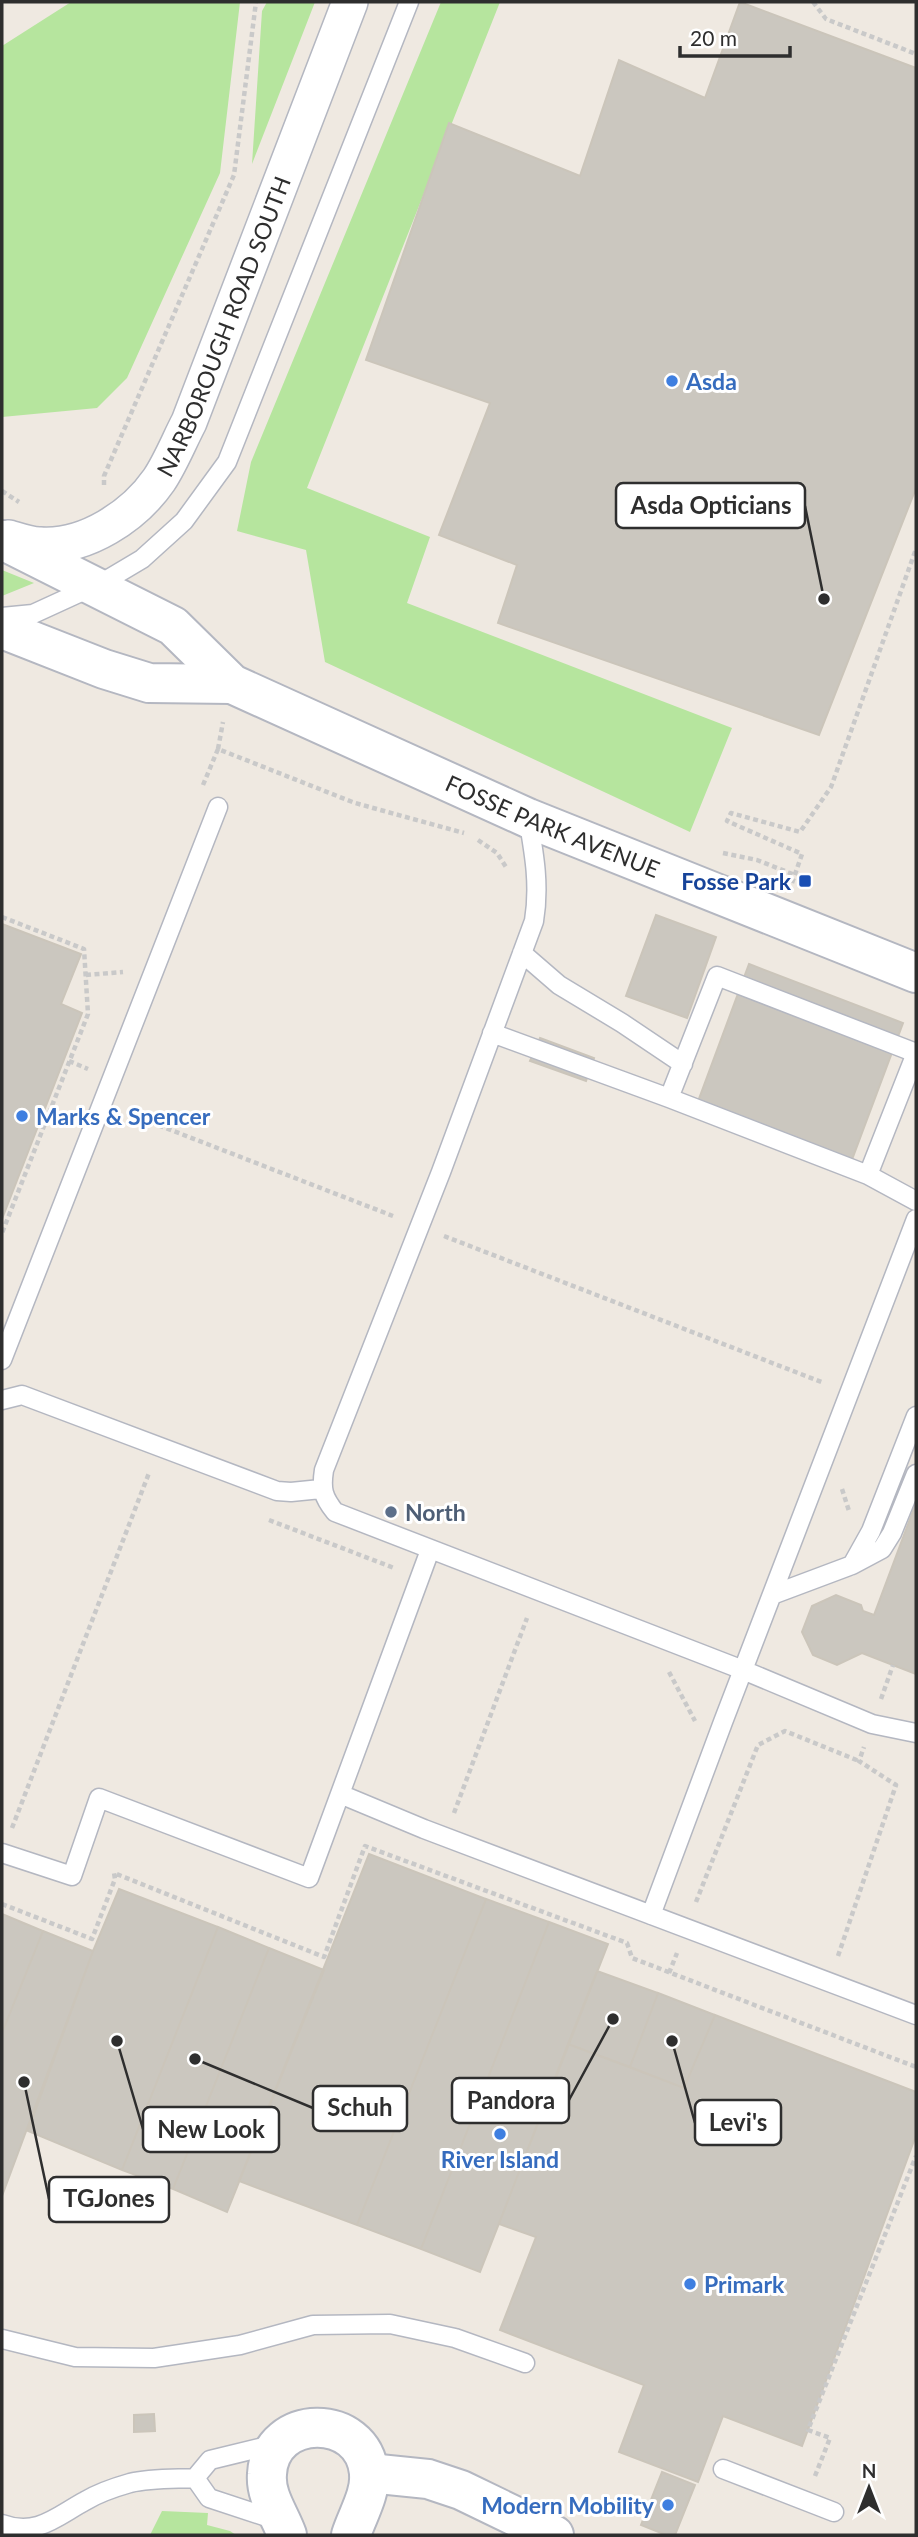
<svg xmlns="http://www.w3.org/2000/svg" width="918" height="2537" font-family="Lato,sans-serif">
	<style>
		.green { fill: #b6e59e }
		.building { fill: #cbc7bf; stroke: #cbc5ba; stroke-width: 2 }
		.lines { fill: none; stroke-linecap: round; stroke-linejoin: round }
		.lane-casing { stroke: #b4b7c1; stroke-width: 21 }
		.street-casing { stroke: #b4b7c1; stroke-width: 38 }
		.secondary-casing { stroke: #b4b7c1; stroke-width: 42 }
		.path { stroke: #c9c9c9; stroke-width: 4.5; stroke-dasharray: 5 3.5; stroke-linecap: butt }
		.lane { stroke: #fff; stroke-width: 18 }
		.street { stroke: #fff; stroke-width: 35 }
		.secondary { stroke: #fff; stroke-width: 38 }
		.shop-dot { fill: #3f7fe0; stroke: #fff; stroke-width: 2.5 }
		.transit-dot { fill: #1a4fb4; stroke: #fff; stroke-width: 2.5 }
		.service-dot { fill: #5c6f8a; stroke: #fff; stroke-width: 2.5 }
		.labels { text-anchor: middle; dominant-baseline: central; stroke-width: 6; stroke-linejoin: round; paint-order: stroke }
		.street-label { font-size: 23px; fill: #2e2e2e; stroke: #fff }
		.shop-label { font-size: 23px; font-weight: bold; fill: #366cbe; stroke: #fff; text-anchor: start }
		.transit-label { font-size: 23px; font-weight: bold; fill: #164399; stroke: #fff; text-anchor: end }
		.service-label { font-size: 23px; font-weight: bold; fill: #4e5e75; stroke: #fff; text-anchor: start }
		.leader { fill: none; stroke: #2e2e2e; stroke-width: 2.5 }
		.callout-dot { fill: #2e2e2e; stroke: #fff; stroke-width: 2.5 }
		.callout { fill: #fff; stroke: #2e2e2e; stroke-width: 2.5 }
		.callout-label { font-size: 24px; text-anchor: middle; font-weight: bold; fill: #2e2e2e }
	</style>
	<rect width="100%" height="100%" fill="#efe9e1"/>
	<path class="green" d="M71,2H240L220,173L127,378L97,408L2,417V46Z
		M267,2H315L252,164L262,11Z
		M441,2H500L307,488L430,537L407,603L732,728L690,832L325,662L306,550L237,531L251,462Z
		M2,570L34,583L2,596Z
		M162,2511L208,2513L207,2525L230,2531L236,2535H150Z"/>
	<path class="building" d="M740,2L916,68V488L819,735L498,623L517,565L439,535L490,403L366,360L449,123L580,176L619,60L705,98Z
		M656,915L716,937L687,1018L626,996Z
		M2,924L81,954L61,1004L82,1013L2,1219Z
		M749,964L903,1023L847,1173L693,1115Z
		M540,1038L594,1058L586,1081L530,1061Z
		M916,1503V1674L862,1653L837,1665L813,1655L802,1632L812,1606L836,1595L861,1605L863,1611L874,1615Z
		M369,1854L486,1899L357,2225L239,2181Z
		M119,1889L218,1927L122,2170L28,2131L93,1951Z
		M486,1899L549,1922L421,2249L357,2225Z
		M2,1914L43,1931L2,2033Z
		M549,1922L608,1944L480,2272L421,2249Z
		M218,1927L269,1948L173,2189L122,2170Z
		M43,1931L93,1951L2,2196V2033Z
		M269,1948L324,1970L227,2212L173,2189Z
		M597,1971L658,1993L630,2067L568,2044Z
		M658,1993L715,2015L684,2088L630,2067Z
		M715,2015L916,2092V2135L802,2446L723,2416L698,2482L619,2452L644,2385L500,2330L536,2237L499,2224L568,2044L684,2088Z
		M154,2414L155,2431L134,2432V2415Z
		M662,2472L695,2485L675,2535H666L641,2525Z"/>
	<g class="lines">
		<g class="lane-casing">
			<path id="lane" d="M2,617L33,614L105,581L142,559L184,521L227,462L409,2
				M528,818C534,853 540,885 534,921L441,1172L324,1470C321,1489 323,1497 335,1512L743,1670L872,1724L916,1733
				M522,953L559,985L622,1023L683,1064
				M492,1033L669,1098L868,1175L916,1053
				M669,1098L717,976L916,1053
				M868,1175L916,1201
				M2,1360L218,807
				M2,1400L22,1395L277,1491L291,1492L321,1489
				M852,1565L882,1549L892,1533L916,1474
				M772,1595L852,1565L871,1531L916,1416
				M340,1794L424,1829L916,2015
				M2,1853L72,1876L99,1798L309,1878L430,1550
				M651,1915L723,1722L916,1219
				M2,2339L75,2357L154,2358L240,2345L313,2325L390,2324L455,2338L525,2363
				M723,2469L834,2512
				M195,2478L209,2498L276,2520
				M2,2524C37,2537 57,2516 85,2501C98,2493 116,2487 130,2483C150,2478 175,2479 195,2478L210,2460L276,2444"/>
		</g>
		<g class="street-casing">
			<g id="street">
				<path id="s1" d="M9,538C19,541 30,545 40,545C86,548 134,516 159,480C171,462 179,441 189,422L350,2"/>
			</g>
		</g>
		<g class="secondary-casing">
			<g id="secondary">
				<path id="s2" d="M2,540L173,626L232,684L528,818L916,973"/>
				<path d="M2,629L104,669L149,683L232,684"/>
				<path d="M369,2473L428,2479L461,2490L554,2535"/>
				<path d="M287,2535C280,2515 265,2496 267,2474C270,2413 363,2412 369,2473C371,2494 357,2516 351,2535"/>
			</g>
		</g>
		<path class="path" d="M813,2L826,19L916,54
			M104,485V476L234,175L256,2
			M2,491L19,502
			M218,749L223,722
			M203,785L218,749L355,803L464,833
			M478,840L497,853L506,867
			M723,853L757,860L795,875
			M792,883L802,854L727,821L731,813L800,832L831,787L916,549
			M2,917L84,949L88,1014L2,1233
			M86,975L123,972
			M69,1061L88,1069
			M127,1113L393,1216
			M444,1236L824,1383
			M842,1489L849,1511
			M269,1520L394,1568
			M669,1672L695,1721
			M881,1699L893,1665
			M454,1813L527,1618
			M12,1828L149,1473
			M696,1902L758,1745L785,1731L859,1761
			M2,1904L92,1939L115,1879L114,1873L324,1957L365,1846L627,1943L632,1958L916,2067
			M838,1956L896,1785L859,1761L864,1747
			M669,1973L677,1953
			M815,2476L830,2438L808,2430L916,2156"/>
		<use href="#lane" class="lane"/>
		<use href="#street" class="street"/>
		<use href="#secondary" class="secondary"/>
	</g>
	<g class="shop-dot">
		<circle cx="672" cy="381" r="7"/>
		<circle cx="22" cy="1116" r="7"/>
		<circle cx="500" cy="2134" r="7"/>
		<circle cx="690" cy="2284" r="7"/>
		<circle cx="668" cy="2505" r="7"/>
	</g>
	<rect class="transit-dot" x="798" y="874" width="14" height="14" rx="3.5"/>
	<circle class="service-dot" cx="391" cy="1512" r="7"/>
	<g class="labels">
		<g class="street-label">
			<text stroke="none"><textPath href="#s1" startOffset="340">NARBOROUGH ROAD SOUTH</textPath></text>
			<text stroke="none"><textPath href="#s2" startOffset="625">FOSSE PARK AVENUE</textPath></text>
		</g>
		<g class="shop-label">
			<text x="686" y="381">Asda</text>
			<text x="36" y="1116">Marks &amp; Spencer</text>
			<text x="500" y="2159" text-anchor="middle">River Island</text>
			<text x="704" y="2284">Primark</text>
			<text x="654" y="2505" text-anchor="end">Modern Mobility</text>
		</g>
		<g class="transit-label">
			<text x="791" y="881">Fosse Park</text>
		</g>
		<g class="service-label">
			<text x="405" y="1512">North</text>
		</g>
	</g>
	<path class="leader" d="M824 599L805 506M613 2019L569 2100M195 2059L313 2108M672 2041L695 2123M117 2041L143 2129M24 2082L49 2199"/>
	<g class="callout-dot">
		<circle cx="824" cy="599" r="7"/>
		<circle cx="613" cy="2019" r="7"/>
		<circle cx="195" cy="2059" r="7"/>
		<circle cx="672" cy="2041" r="7"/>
		<circle cx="117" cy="2041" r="7"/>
		<circle cx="24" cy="2082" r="7"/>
	</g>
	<g class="callout">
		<rect x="616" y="483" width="189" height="45" rx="7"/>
		<rect x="452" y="2078" width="117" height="45" rx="7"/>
		<rect x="313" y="2086" width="94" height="45" rx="7"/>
		<rect x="695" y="2100" width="86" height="45" rx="7"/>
		<rect x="143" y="2107" width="136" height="45" rx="7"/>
		<rect x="49" y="2177" width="120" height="45" rx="7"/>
	</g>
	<g class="callout-label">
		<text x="711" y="514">Asda Opticians</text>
		<text x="511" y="2109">Pandora</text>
		<text x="360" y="2116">Schuh</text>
		<text x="738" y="2131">Levi's</text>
		<text x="211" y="2138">New Look</text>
		<text x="109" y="2207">TGJones</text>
	</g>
	<rect width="918" height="2537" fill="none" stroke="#2e2e2e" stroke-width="7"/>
	<g transform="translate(869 2488)" stroke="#ffffff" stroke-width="5" paint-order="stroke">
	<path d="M0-5L12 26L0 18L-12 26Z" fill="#2e2e2e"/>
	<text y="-10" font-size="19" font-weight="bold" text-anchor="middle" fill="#2e2e2e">N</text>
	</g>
	<path d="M680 46v10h110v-10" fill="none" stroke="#2e2e2e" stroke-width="3.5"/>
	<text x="690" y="46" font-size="21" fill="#2e2e2e" stroke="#ffffff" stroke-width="5" paint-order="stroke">20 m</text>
</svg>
